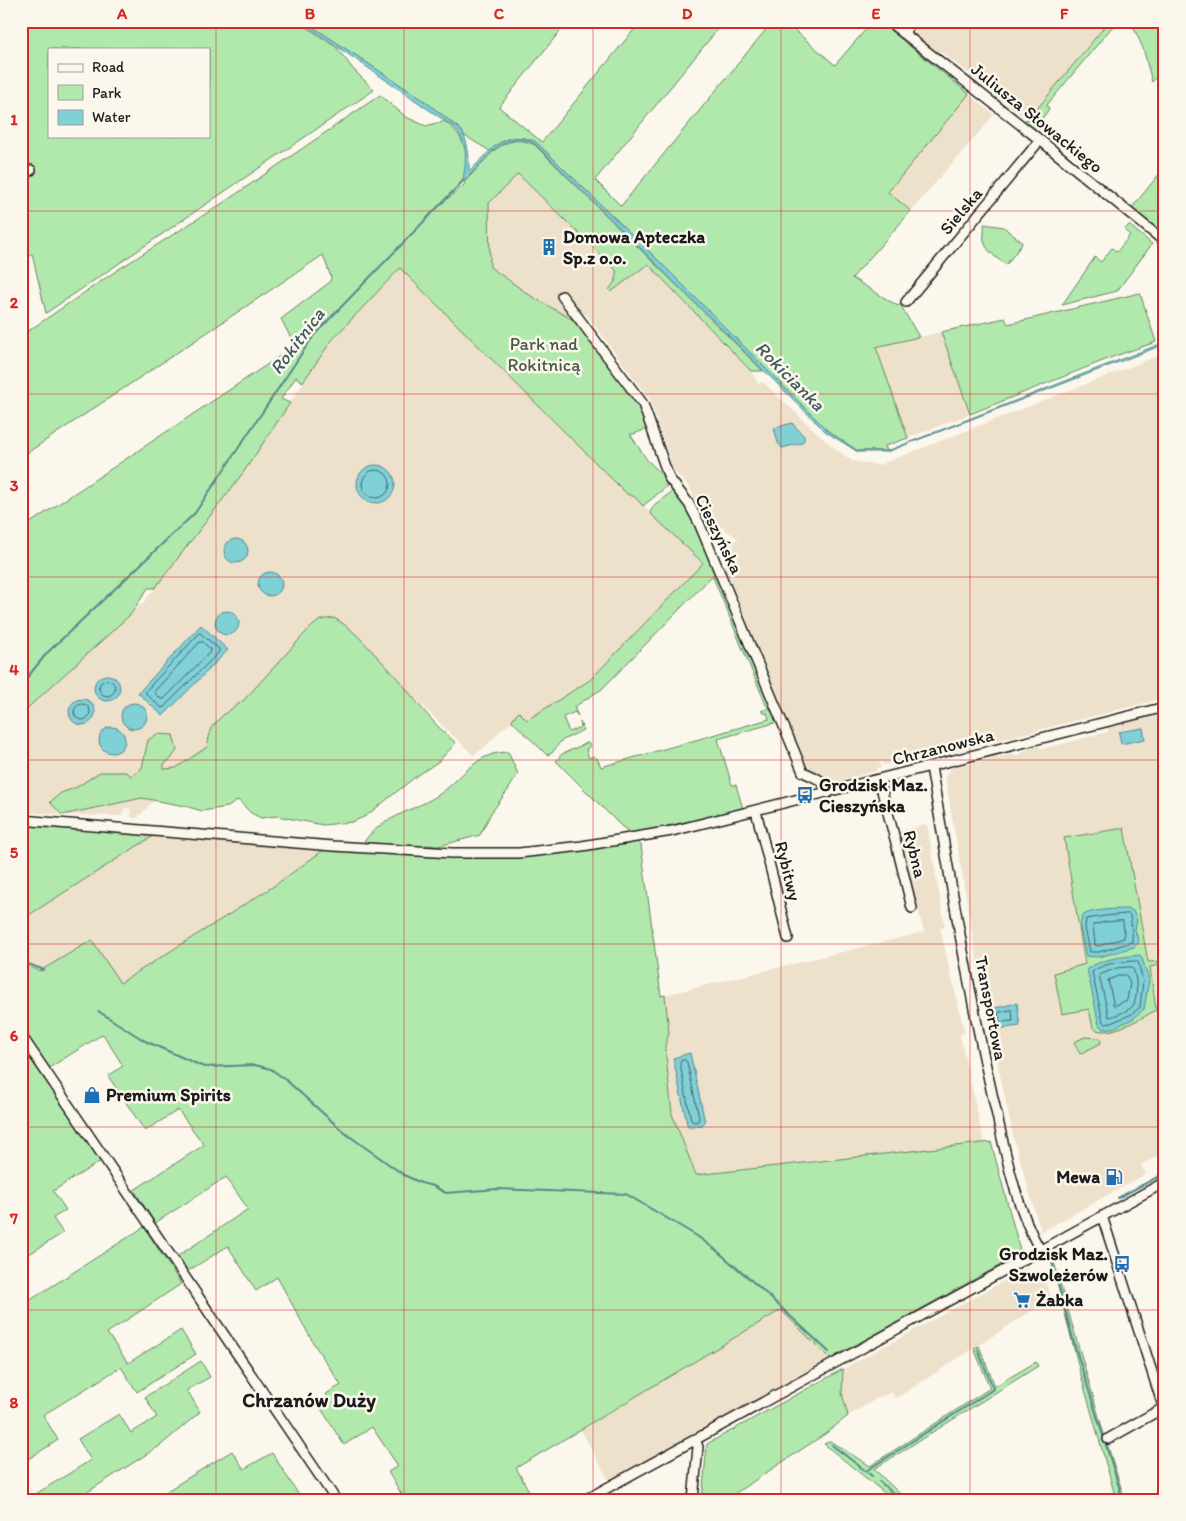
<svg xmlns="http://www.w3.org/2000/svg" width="1186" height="1521" font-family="Itim,sans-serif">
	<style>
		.built { fill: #eee1cc }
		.green { fill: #b1e9ac; stroke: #668264; fill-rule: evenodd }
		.water { fill: #7fd0d7; stroke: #57888c }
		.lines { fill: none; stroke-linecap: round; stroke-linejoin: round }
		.shore { stroke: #446467; stroke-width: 1 }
		.stream { stroke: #57888c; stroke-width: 2 }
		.minor-casing { stroke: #1c1c1c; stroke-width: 12 }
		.minor { stroke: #fbf7ec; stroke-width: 9 }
		.grid { fill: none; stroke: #d62828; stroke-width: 1; stroke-opacity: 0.55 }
		.labels { text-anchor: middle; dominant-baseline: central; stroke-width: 5; stroke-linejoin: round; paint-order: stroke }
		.street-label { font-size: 18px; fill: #1c1c1c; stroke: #fbf7ec }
		.poi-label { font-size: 18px; font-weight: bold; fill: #1c1c1c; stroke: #fbf7ec; text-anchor: start }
		.park-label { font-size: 18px; fill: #495a47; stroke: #fbf7ec }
		.water-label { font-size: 19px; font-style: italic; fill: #3f5b5d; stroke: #fbf7ec }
		.quarter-label { font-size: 20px; font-weight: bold; fill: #1c1c1c; stroke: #fbf7ec }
		.neatline { fill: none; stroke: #d62828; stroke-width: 2 }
		.grid-label { font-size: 16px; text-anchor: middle; font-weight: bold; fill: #d62828 }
	</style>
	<rect width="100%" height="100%" fill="#fbf7ec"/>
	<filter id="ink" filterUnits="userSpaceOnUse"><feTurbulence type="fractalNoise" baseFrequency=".02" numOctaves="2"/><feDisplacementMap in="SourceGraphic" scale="10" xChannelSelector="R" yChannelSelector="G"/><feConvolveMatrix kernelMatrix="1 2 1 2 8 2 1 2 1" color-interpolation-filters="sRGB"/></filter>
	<g filter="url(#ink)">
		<path class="built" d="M919,21H1108L1028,120L940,51L937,54L913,34Z
			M969,94L994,115L911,211L888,191Z
			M518,174L616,270V280L609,290L647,264L751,371L758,384L763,382L828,443L852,461L879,465L1155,357H1165V698L912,762L905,760L883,765L882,762H880L881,767L876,768L877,771L836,782L810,769L803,757L781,704L779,705L725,570L726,562L735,554L732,541L739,539L707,518L699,510L689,486L674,472L650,400L586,314L575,321L531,296L490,267L489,203Z
			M400,268L615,482L635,497L703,563L590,680L527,720L519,712L513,718L512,721L506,727H504L484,748L473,755L334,620L137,818H132L131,810L126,807L121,816L62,815L21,812V714L145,601L243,473L332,340Z
			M941,332L970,414L908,438L876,347Z
			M1164,715L1165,961L1148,963L1124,828L1064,838L1085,965L1054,973L1089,1009L1124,1026L1156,1010L1150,966L1165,964V1152L1141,1165L1146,1174L1041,1232L1014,1140L984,1000L945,777L951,768L1011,754H1014L1015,756L1021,754L1023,751L1039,746L1042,749L1108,732L1107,728L1151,716Z
			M927,824L945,927L940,928L965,1033L960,1035L984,1143L696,1175L672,1114L665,1046L669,1033L665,995L924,932L897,832Z
			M161,831L329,846L274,886L120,984L40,971L21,963V920Z
			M1026,1269L1043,1277L1052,1298L895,1399L892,1392L876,1399L848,1416L842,1393L843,1369Z
			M781,1310L831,1360L609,1481L581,1430Z"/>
		<path class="green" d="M21,21H298L337,48L353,69L374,90L46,313L32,254L21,261ZM49,49H209V136H49Z
			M304,21H568L499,107L542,142L641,21H718L722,24L595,180L621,206L773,21H784L835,65L873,21H879L969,94L888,192L911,211L852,278L898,306L900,304L919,337L876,347L908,438L885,446L887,451H858L827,431L661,263L536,142C518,134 505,136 490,151L465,136L461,130L426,102Z
			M1109,21H1165V66L1152,82L1143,48L1132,24L1121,23L1112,27L1047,105L1049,109L1034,130L1061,151L1059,153L1024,124L1026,119L1028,120Z
			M380,95L406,117L426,126L436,123H440L444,121C464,134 471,155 463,179C460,186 451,193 446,200L464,185L465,181C487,161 502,129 535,145L763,371H751L648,264L611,292L609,290L616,280V270L518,174L489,203L490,267L531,296L575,321L577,320C595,344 644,401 646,429L634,434H630L647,460L667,479L666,487L643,506L635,497L627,494L400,268L332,340L303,382L296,377L281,399L290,403L243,473L155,588H148L131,614L21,714V529L295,346L281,319L330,282L331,277L323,255L21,457V336L116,271L229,199Z
			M1165,167V238L1130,210Z
			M984,224L1004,227L1008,231L1021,241L1022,244L1006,265C998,259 986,251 984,241C983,236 985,229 984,224Z
			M1129,225L1152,244L1117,291L1062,305L1095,257L1101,262L1112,248L1117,252L1130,235L1124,230Z
			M1140,293L1156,342L1115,356L970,414L941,332L1005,318L1008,324Z
			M673,491C688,496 710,556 718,572L714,574L602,689L574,707L578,716L575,712L563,717L569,732L581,727L580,722L583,730L561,741L552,753L547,755L512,721L513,718L519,712L527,720L590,680L703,563L650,513L654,505Z
			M718,574L773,705L769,707L766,705L713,577Z
			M334,618C349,626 360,638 372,651C382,662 393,673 403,685C420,706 435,726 456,743L439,761L414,778L366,816L352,822L323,825L277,816L261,818L251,813L238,800L228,807L202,811L185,806L142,798L62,815L50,802L61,793L77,787L100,772H126L132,776L142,768L148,740L157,734L173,735L177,750L171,759L164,764V769L176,768L207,747L211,728L223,715L244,700L308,630L320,620Z
			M773,707L796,760L794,761L778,722L718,739L732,785H736L743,809L632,834L621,826L556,761L562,754L587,743L589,744L590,747L586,749L589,758L594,756L595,759L597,758L601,767L769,719L767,713H763L761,711Z
			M508,752L518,774L508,790L491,813L480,835L439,846L426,845L422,851L488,854L633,839L641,845L661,996L665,995L669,1033L665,1046L672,1114L696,1175L991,1142L1020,1250L1017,1256L830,1359L781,1310L516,1468L534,1500H405L388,1472L398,1466L372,1427L344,1445L320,1407L330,1400L326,1394L341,1385L314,1344L277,1277L256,1291L228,1246L188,1271L178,1256L248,1209L226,1177L155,1223L134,1190L204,1145L178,1110L145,1131L108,1076L123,1066L103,1034L49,1068L21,1026V963L40,971L92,940L120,983L274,886L329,846L361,848C373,819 417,810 440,794C457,782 472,760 493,754C497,753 503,752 508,752Z
			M21,820L161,831L21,920Z
			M1124,828L1148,962L1165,961V964L1150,967L1156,1010C1142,1018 1107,1039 1093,1028L1089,1009L1062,1014L1054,973L1085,964L1064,838Z
			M1085,1037L1100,1038L1101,1043L1080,1054L1074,1042Z
			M22,1050L25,1051L101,1161L53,1191L66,1210L53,1218L63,1233L21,1259Z
			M144,1227L181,1284L107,1333L128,1363L181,1330L196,1354L137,1392L121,1367L43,1415L58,1440L22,1463L21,1306Z
			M1052,1255L1104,1434L1125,1500H1102L1114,1492L1080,1372L1050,1256Z
			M979,1346L995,1386L1036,1362L1038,1366L874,1469L900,1494L904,1500H890L887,1495L824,1444L830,1441L870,1466L990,1388L974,1348Z
			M201,1361L210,1377L187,1390L200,1412L161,1445L75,1500H26L91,1460L78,1439L119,1414L131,1433L157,1417L145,1397Z
			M843,1369L842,1393L848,1416L825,1434L725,1500H702L707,1444Z
			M232,1451L244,1469L272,1453L302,1500H152Z"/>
		<path class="water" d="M300,21H304L426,102L461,130C469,143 469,156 469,170H471C492,149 504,129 536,142L661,263L827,430L858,451H887L1160,344L1165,345V346H1160L887,452H858L826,432L535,144C503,128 486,160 465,180H463C466,161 469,143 454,127Z
			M792,423L804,436V440L802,443L782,448L778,443L774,428Z
			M357 484a19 19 0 1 1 38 0a19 19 0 1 1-38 0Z
			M224 551a12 12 0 1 1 24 0a12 12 0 1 1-24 0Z
			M258 584a12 12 0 1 1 24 0a12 12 0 1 1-24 0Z
			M215 623a12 12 0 1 1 24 0a12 12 0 1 1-24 0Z
			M201,625L228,650L163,716L138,693Z
			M94 688a13 13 0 1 1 26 0a13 13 0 1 1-26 0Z
			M69 712a13 13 0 1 1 26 0a13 13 0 1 1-26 0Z
			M121 716a13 13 0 1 1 26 0a13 13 0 1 1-26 0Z
			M99 740a13 13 0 1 1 26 0a13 13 0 1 1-26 0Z
			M1143,728L1145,739L1121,744L1119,732Z
			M1129,909L1133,911L1137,920L1135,930L1139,942L1134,947L1099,957L1086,956L1080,927L1082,916C1091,909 1117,909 1129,909Z
			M1140,955L1142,958L1149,980L1144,1009L1133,1019L1113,1028L1103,1029L1099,1025L1087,969C1104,958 1121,957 1140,955Z
			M1017,1003L1020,1026L996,1029L990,1009Z
			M690,1053L705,1122L702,1125L690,1128L687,1124L673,1058Z"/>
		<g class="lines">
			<path class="shore" d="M362 484a14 14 0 1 1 28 0a14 14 0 1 1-28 0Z
				M200,633L219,649V652L164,707L162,708L146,694V691Z
				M200,642H203L210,649V652L164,699H161L155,693V691Z
				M99 688a8 8 0 1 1 16 0a8 8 0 1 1-16 0Z
				M74 712a8 8 0 1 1 16 0a8 8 0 1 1-16 0Z
				M1129,914C1131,917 1133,937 1132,942L1099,952H1090L1085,927L1086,919L1105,916Z
				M1123,921L1124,938L1098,946L1095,945L1093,925L1105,922Z
				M1136,961L1138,962L1143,981L1140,1007L1132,1014L1111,1023L1105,1024L1103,1022L1092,972C1105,962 1121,962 1136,961Z
				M1132,967C1137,975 1139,999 1132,1007C1127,1011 1115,1016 1109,1017L1099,975L1117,968Z
				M1126,975L1130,983L1127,1000L1114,1006L1108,980L1118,976Z
				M1012,1010L1013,1021L1000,1022L998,1013Z
				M685,1060L687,1062L699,1118L698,1121L694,1122L691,1120L680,1064L681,1061Z"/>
			<path class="stream" d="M21,685L47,653L195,513L314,335L464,180
				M21,961L44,970
				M98,1011L145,1041L204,1067L255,1065L271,1069L286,1080L345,1133L404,1175L421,1183L433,1186L446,1193L497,1189L626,1194L697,1236L716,1250L759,1287L829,1352
				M1118,1198L1165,1173
				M1051,1258L1075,1346L1123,1500
				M832,1445L872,1476
				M866,1471L992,1390L993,1388L978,1350
				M879,1481L901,1500"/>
			<g class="minor-casing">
				<path id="minor" d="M888,21L1040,140L1165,242
					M903,33L913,21
					M21,176L31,170
					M562,296L643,404L669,478L689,504L699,523L803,772C814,777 825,780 828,793
					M906,302L1040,140
					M931,767C950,878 968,989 993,1098C1005,1149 1014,1204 1040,1250
					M879,780L895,839L912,908
					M756,811L788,938
					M21,820L333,846L452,853H519L582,846L672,831L1165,707
					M21,1035L336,1500
					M1102,1216L1161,1400L1165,1407
					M1108,1439L1165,1407
					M585,1500L1165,1182
					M693,1500L698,1447L695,1439"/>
			</g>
			<use href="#minor" class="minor"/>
		</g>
	</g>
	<path class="grid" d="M216,21V1500M404,21V1500M593,21V1500M781,21V1500M970,21V1500M21,211H1165M21,394H1165M21,577H1165M21,760H1165M21,944H1165M21,1127H1165M21,1310H1165"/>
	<defs>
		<g id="building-bare" transform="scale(1.35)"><path d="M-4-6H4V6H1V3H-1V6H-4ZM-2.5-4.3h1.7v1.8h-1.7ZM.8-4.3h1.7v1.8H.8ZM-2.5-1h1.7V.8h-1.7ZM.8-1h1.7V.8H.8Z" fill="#1f6fb2" stroke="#fbf7ec" stroke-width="2.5" paint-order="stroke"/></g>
		<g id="bus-bare" transform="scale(1.35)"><path d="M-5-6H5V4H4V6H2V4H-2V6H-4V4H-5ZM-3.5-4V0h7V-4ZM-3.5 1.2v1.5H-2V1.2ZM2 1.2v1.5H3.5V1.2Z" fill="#1f6fb2" stroke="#fbf7ec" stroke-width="2.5" paint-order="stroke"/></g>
		<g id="shop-bare" transform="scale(1.35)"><path d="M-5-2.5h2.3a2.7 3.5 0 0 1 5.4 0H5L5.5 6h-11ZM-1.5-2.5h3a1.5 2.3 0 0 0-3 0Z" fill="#1f6fb2" stroke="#fbf7ec" stroke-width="2.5" paint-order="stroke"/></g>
		<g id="fuel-bare" transform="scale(1.35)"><path d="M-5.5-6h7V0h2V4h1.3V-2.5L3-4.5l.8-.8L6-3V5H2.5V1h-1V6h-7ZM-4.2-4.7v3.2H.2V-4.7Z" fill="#1f6fb2" stroke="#fbf7ec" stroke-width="2.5" paint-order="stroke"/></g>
		<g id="supermarket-bare" transform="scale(1.35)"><path d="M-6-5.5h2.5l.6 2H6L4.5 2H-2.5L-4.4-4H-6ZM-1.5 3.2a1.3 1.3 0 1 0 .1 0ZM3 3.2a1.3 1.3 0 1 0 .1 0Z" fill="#1f6fb2" stroke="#fbf7ec" stroke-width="2.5" paint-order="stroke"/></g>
	</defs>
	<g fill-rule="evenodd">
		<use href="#building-bare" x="549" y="247"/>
		<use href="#bus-bare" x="805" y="795"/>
		<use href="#shop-bare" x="92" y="1095"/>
		<use href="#fuel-bare" x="1114" y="1177"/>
		<use href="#bus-bare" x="1122" y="1264"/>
		<use href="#supermarket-bare" x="1022" y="1300"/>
	</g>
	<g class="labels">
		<g class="street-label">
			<text transform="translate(1037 118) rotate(39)">Juliusza Słowackiego</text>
			<text transform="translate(961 211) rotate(-50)">Sielska</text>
			<text transform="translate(719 534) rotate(64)">Cieszyńska</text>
			<text transform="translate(943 747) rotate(-14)">Chrzanowska</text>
			<text transform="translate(915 854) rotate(76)">Rybna</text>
			<text transform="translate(788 871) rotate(76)">Rybitwy</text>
			<text transform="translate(991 1008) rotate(79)">Transportowa</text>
		</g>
		<g class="poi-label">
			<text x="563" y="237">Domowa Apteczka<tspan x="563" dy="21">Sp.z o.o.</tspan></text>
			<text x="819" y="785">Grodzisk Maz.<tspan x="819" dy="21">Cieszyńska</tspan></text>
			<text x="106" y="1095">Premium Spirits</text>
			<text x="1100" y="1177" text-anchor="end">Mewa</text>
			<text x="1108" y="1254" text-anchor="end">Grodzisk Maz.<tspan x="1108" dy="21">Szwoleżerów</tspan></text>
			<text x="1036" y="1300">Żabka</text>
		</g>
		<g class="park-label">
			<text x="544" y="344">Park nad<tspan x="544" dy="21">Rokitnicą</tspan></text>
		</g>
		<g class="water-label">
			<text transform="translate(297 341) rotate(-53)">Rokitnica</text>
			<text transform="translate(790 376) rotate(45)">Rokicianka</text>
		</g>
		<g class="quarter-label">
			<text x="309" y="1400">Chrzanów Duży</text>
		</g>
	</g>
	<rect width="1186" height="1521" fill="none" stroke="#fbf7ec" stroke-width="55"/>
	<rect x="48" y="48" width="162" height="90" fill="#fbf7ec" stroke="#a29f99"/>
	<rect x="58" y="64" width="25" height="8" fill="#fbf7ec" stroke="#a29f99"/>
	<text x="92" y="72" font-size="15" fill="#1c1c1c">Road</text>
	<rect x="58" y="85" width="25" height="15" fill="#b1e9ac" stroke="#a29f99"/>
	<text x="92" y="98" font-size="15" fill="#1c1c1c">Park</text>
	<rect x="58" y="110" width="25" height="15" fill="#7fd0d7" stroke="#a29f99"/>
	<text x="92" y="122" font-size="15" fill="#1c1c1c">Water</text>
	<rect x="28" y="28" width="1130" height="1466" class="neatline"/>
	<g class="grid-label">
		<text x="122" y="19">A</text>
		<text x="310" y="19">B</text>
		<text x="499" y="19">C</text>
		<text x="687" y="19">D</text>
		<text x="876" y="19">E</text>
		<text x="1064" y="19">F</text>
		<text x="14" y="125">1</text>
		<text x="14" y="308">2</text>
		<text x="14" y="491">3</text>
		<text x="14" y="675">4</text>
		<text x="14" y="858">5</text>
		<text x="14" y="1041">6</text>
		<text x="14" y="1224">7</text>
		<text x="14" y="1408">8</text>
	</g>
</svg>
